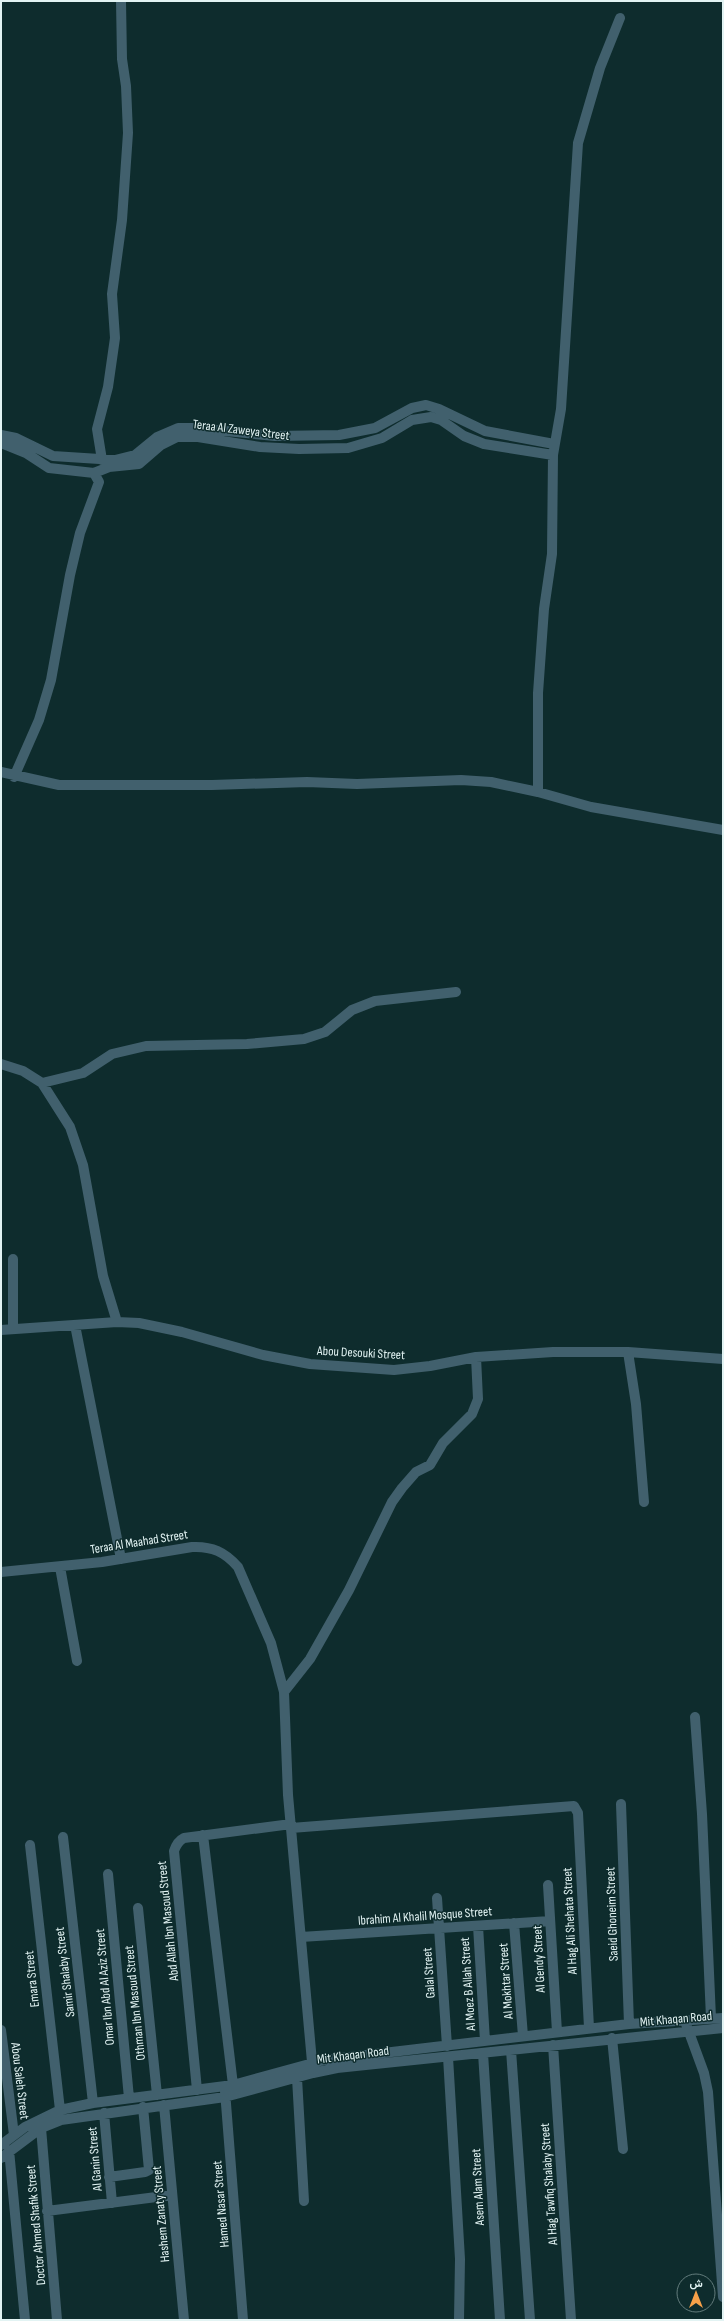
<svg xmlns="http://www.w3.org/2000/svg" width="724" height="2321" font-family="'Sofia Sans Condensed',Vazirmatn,sans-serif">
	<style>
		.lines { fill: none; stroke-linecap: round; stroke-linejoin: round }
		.minor { stroke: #41606d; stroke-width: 10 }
		.labels { text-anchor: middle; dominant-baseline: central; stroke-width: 3; stroke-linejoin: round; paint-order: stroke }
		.street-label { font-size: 13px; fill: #e2f3f3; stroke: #0e2c2d }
	</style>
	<rect width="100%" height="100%" fill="#0e2c2d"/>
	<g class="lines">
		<path class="minor" d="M620,18L600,68L578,143L561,409L553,455L552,554L544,609L538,693V792L591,807L723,830
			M1,435L16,438L53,456L115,460L135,455L157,437L178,428H195L275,436L339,435L375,428L412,408L426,405L439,409L485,431L554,444
			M1,443L26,453L49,468L94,473L109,467L139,464L161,445L177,437H198L260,447L299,449L348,448L382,438L412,420L431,417L441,420L464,436L484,444L553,455
			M102,460L97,429L108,387L115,338L112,294L122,220L128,133L126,86L122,59L121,1
			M1,772L59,785H212L307,782L357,784L461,780L491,782L538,792
			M14,777L39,720L51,680L70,575L80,533L99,482L94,473
			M1,1064L23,1071L42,1083L70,1127L83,1165L103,1276L117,1322
			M42,1083L83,1073L112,1054L146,1046L247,1044L304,1039L325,1032L352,1010L375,1001L456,992
			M13,1259V1329
			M75,1325L121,1559
			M1,1330L117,1322L139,1323L182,1332L263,1355L310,1364L394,1370L430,1366L476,1357L553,1352H628L723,1359
			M628,1352L636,1404L644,1502
			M60,1567L77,1661
			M1,1572L102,1562L192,1547C212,1546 225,1552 238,1567L271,1643L284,1692
			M695,1717L702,1814L711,2018
			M621,1804L629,2024
			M291,1828L574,1806L578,1813L589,2028
			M203,1835L233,2085
			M63,1837L93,2103
			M30,1845L60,2110
			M108,1874L129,2098
			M548,1885L557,2032
			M437,1898L447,2046
			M138,1908L157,2095
			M514,1923L523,2036
			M478,1926L485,2041
			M301,1937L550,1921
			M686,2024L704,2073L708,2092L723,2297
			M1,2030L14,2135
			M612,2038L623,2149
			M553,2045L571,2320
			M511,2050L530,2320
			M483,2053L500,2320
			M448,2057L460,2259L459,2320
			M313,2073L288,1795L284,1692L310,1659L349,1590L392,1502L402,1488L416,1472L430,1465L443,1443L472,1414L478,1399L476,1357
			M297,2078L304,2201
			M197,2090L174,1851C176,1845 178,1841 184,1838L291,1824
			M225,2091L243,2320
			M164,2105L184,2320
			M104,2113L112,2203
			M41,2128L57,2320
			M1,2145L25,2127L60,2110L93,2103L233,2085L324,2060L629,2024L723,2018
			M9,2150L25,2320
			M1,2158L41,2128L61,2120L225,2097L313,2073L337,2068L723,2028
			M109,2177L145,2172L149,2170L143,2107
			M47,2211L172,2195"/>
	</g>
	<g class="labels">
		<g class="street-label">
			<text transform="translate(241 430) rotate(7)">Teraa Al Zaweya Street</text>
			<text transform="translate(361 1353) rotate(3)">Abou Desouki Street</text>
			<text transform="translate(139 1542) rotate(-9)">Teraa Al Maahad Street</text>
			<text transform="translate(612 1914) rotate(-92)">Saeid Ghoneim Street</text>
			<text transform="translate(425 1916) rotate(-4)">Ibrahim Al Khalil Mosque Street</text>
			<text transform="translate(168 1921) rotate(-96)">Abd Allah Ibn Masoud Street</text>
			<text transform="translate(570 1921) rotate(-93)">Al Hag Ali Shehata Street</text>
			<text transform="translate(539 1959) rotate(-93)">Al Gendy Street</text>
			<text transform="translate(65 1972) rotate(-97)">Samir Shalaby Street</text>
			<text transform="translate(429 1973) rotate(-94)">Galal Street</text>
			<text transform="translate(32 1979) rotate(-96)">Emara Street</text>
			<text transform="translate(506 1981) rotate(-94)">Al Mokhtar Street</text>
			<text transform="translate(468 1984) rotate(-94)">Al Moez B Allah Street</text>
			<text transform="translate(105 1987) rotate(-95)">Omar Ibn Abd Al Aziz Street</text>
			<text transform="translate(135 2003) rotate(-96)">Othman Ibn Masoud Street</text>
			<text transform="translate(676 2019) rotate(-5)">Mit Khaqan Road</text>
			<text transform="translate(353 2055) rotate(-7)">Mit Khaqan Road</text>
			<text transform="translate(20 2081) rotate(83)">Abou Saleh Street</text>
			<text transform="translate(95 2159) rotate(-95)">Al Ganin Street</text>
			<text transform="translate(549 2184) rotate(-94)">Al Hag Tawfiq Shalaby Street</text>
			<text transform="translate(478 2187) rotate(-93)">Asem Alam Street</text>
			<text transform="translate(221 2204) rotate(-95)">Hamed Nasar Street</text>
			<text transform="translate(161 2214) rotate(-95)">Hashem Zanaty Street</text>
			<text transform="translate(36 2225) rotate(-95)">Doctor Ahmed Shafik Street</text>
		</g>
	</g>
	<rect width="724" height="2321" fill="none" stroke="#e2f3f3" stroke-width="4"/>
	<g transform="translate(696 2293)"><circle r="19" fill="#0e2c2d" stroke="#637c7c"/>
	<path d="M0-3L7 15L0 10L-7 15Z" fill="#f7a149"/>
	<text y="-6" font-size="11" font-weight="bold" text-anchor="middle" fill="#e2f3f3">ش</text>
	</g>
</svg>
